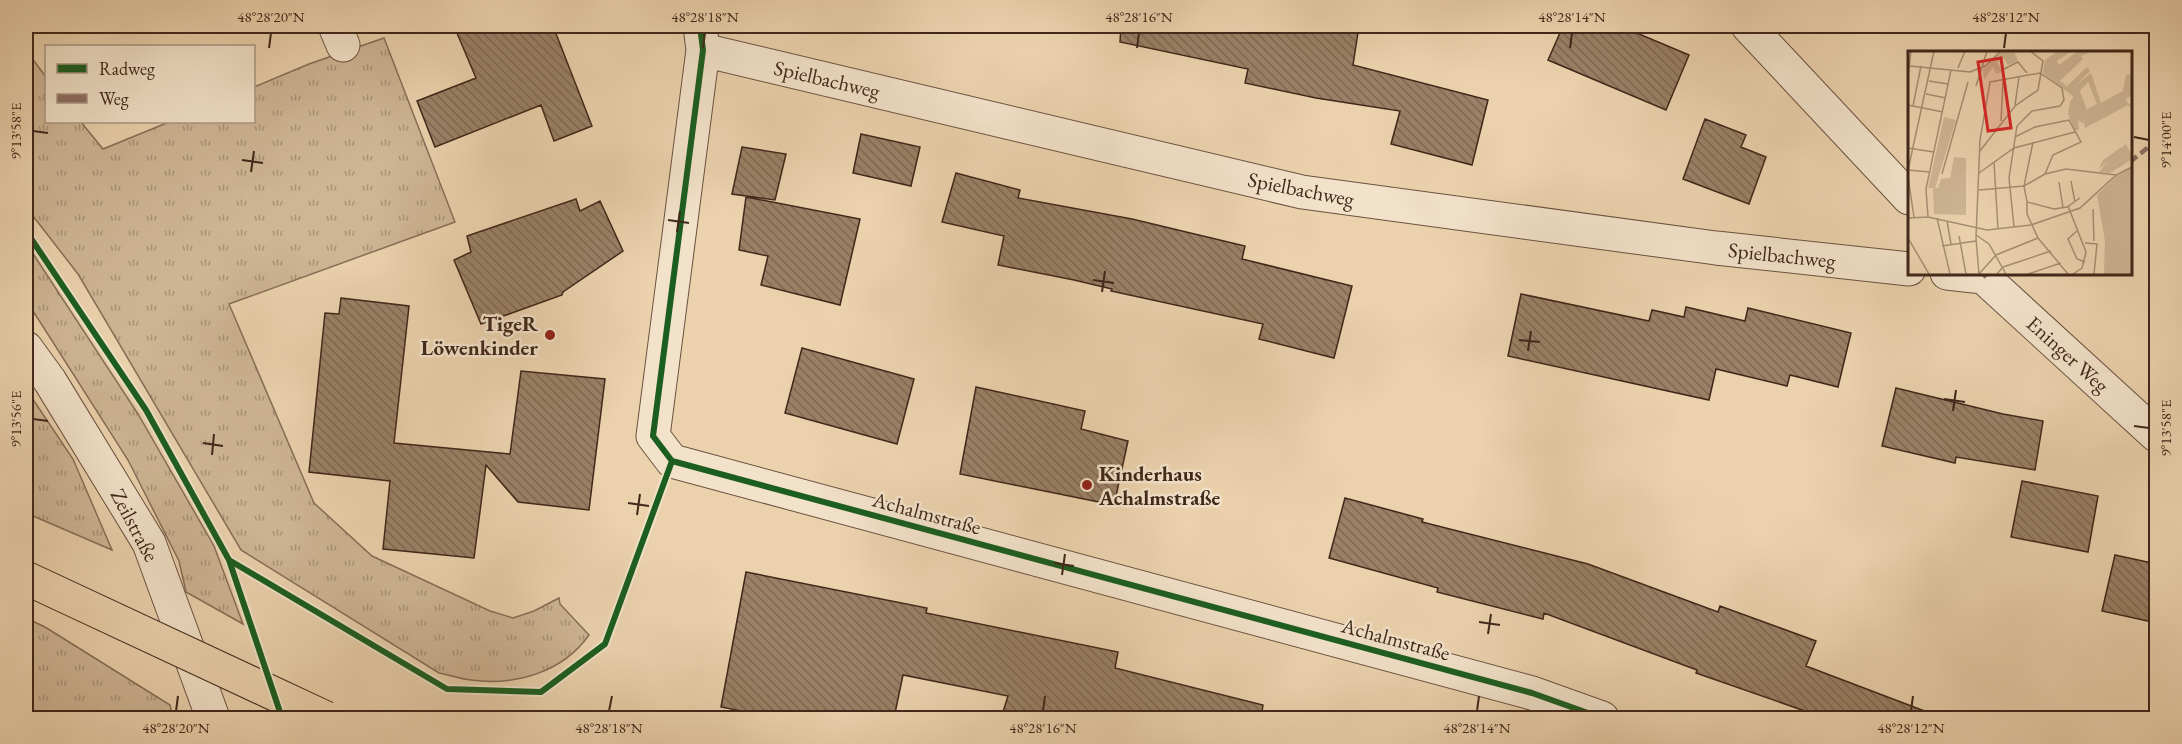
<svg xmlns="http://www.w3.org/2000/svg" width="2182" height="744" font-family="'EB Garamond',serif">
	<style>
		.grass { fill: url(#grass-tufts); stroke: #876e57; stroke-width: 1.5 }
		.building { fill: url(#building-back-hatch); stroke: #40271a; stroke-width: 1.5 }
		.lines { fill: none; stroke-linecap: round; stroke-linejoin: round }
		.street-casing { stroke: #6b523f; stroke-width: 35 }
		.street { stroke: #f2e2ca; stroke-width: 33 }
		.primary-bridge-casing { stroke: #40271a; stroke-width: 35; stroke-linecap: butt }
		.primary-bridge { stroke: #ebd2ad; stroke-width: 33 }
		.quiet { stroke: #8d6e63; stroke-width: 4.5; stroke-dasharray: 9 4.5; stroke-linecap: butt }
		.cycleway-casing { stroke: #f2e2ca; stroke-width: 10 }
		.cycleway { stroke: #1b5e20; stroke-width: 6 }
		.ticks { fill: none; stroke: #40271a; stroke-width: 2 }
		.poi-dot { fill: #8f2418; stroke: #f2e2ca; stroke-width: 2 }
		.labels { text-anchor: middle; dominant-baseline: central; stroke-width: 5; stroke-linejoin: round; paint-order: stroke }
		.street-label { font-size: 21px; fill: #40271a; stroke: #f2e2ca }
		.poi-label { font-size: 21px; font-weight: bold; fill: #40271a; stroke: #f2e2ca; text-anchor: end }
		.inset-road { fill: none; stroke: #a78e72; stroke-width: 1.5 }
		.view { fill: #d62828; fill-opacity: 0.15; stroke: #d62828; stroke-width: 3 }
		.inset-edge { fill: none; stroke: #40271a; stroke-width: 3 }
		.neatline { fill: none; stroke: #40271a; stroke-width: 2 }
		.ticks-label { font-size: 15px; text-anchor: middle; fill: #40271a }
	</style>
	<defs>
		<pattern id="grass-tufts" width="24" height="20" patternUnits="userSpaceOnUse" patternTransform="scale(1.5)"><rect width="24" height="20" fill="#ceb594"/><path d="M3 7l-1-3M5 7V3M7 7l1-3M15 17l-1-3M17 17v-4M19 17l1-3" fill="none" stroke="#a99378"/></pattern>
		<pattern id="building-back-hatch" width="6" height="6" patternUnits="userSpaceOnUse" patternTransform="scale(1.5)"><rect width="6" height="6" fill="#998066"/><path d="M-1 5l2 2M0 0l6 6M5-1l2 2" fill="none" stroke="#7e6953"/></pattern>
	</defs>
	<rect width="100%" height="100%" fill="#ebd2ad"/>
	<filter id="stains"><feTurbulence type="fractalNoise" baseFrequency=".00333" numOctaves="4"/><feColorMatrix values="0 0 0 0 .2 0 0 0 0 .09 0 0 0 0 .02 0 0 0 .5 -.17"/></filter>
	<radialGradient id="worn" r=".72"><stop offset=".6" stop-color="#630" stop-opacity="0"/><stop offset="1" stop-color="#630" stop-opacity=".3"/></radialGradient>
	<path class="grass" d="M384,38L455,222L229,304L314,503L372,556L490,611L513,618L534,611L559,598L560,604L589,635C563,672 516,686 471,680C460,679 449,675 439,673L241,550L78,274L26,207V50L46,77V122H81L103,149L169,122H254V87L309,64Z
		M26,243L138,414L214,546L243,624L186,592L179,561L128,460L26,300Z
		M26,389L73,459L112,550L26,513Z
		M26,618L45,627L170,705L173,718H26Z"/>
	<path class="building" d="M454,26H553L592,126L554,141L541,105L435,147L417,101L476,78Z
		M1121,26H1359L1353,65L1488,100L1472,165L1391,144L1400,111L1316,98L1245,83L1248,69L1120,42Z
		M1563,26H1620L1689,55L1666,110L1548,60Z
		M1705,119L1746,135L1741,147L1766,157L1749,204L1683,179Z
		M861,134L920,147L911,186L853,173Z
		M742,147L786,154L775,200L732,194Z
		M956,173L1020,190L1018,198L1132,219L1245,246L1242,259L1352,286L1334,358L1259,339L1263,324L1111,291L1112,289L1074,280L998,265L1004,236L942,222Z
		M746,197L860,219L840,305L761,285L768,256L739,250Z
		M576,199L580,211L600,201L623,251L563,292L562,295L481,324L454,260L471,252L467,236Z
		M1521,294L1649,321L1652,310L1684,317L1686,307L1745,321L1748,308L1851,333L1838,387L1790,375L1787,386L1716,369L1709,400L1508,356Z
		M341,298L409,306L394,443L510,454L521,371L605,379L589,510L518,502L486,465L474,558L383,549L390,481L309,472L325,313L339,314Z
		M802,348L914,379L897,444L785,413Z
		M976,387L1085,411L1081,429L1128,441L1114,505L960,474Z
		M1896,388L2003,414L2043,421L2035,470L1956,457L1955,463L1882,446Z
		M2022,481L2098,496L2088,552L2011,537Z
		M1345,498L1423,519L1422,522L1588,564L1718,612L1720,606L1816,641L1806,666L1935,715L1934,718H1825L1696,673L1697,670L1544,613L1543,619L1437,592L1438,588L1329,558Z
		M2115,555L2157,564V623L2102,611Z
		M746,572L927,608L926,613L1118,652L1115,668L1263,705L1261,718H1001L1008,696L903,675L894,718H777L721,707Z"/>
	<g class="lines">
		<g class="street-casing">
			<path id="street" d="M335,26L343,45
				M700,26L703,50L653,436L672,461L1532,693L1602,718
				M1748,26L1909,198
				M703,50L1302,192L1716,248L1909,269
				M1947,273L1983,277
				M1979,273L2156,435
				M26,348L50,381L149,543L213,718"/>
		</g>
		<use href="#street" class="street"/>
		<g class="primary-bridge-casing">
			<path id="primary-bridge" d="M26,578L326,718"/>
		</g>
		<use href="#primary-bridge" class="primary-bridge"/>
		<path class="quiet" d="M2130,162L2156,141
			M1983,277L1988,273"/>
		<g class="cycleway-casing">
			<path id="cycleway" d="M700,26L703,50L653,436L672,461L1532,693L1602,718
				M26,231L146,410L229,560L282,718
				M229,560L447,689L541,692L605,644L672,461"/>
		</g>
		<use href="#cycleway" class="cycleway"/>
	</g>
	<path class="ticks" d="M269,48L271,33M703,48L705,33M1137,48L1139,33M1570,48L1572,33M2004,48L2006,33M33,131L48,133M2134,137L2149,140M242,160L263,163M251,172L254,151M668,220L689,223M677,232L680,211M1093,280L1114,283M1102,292L1105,271M1519,340L1540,342M1528,351L1531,331M1944,399L1965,402M1953,411L1956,390M33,419L48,421M2134,426L2149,428M203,443L223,446M212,455L214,434M628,503L649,506M637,515L640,494M1054,563L1074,566M1062,575L1065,554M1479,622L1500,625M1488,634L1491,614M176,711L178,696M609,711L612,696M1043,711L1045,696M1477,711L1479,696M1911,711L1913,696"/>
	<g class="poi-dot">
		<circle cx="550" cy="335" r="6"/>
		<circle cx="1087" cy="485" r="6"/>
	</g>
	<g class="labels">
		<g class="street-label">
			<text transform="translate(827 79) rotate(13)">Spielbachweg</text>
			<text transform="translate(1301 189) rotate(11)">Spielbachweg</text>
			<text transform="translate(1782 255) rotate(6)">Spielbachweg</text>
			<text transform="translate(2068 354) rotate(42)">Eninger Weg</text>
			<text transform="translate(927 513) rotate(15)">Achalmstraße</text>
			<text transform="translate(135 525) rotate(62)">Zeilstraße</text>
			<text transform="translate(1396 639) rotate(15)">Achalmstraße</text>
		</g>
		<g class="poi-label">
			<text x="538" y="323">TigeR<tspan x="538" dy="24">Löwenkinder</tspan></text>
			<text x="1099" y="473" text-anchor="start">Kinderhaus<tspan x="1099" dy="24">Achalmstraße</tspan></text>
		</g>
	</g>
	<g transform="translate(1908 51)">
		<rect width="224" height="224" fill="#ebd2ad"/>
		<path d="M94,0H106L110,10L100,14L95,6L89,11L94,20L88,23L85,16L76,29L75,18ZM150,0H164L149,10L151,14L170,0H185L173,5L175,8L152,30L159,35L179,16L182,20L166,36L183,22L193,52L215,40L218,24L223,23V45L218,48L220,53L223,52V58L220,54L177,77L174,61L189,53L180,31L166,46L135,22L137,9ZM223,103V109L202,122L191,121L199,111L203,116ZM223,117V223H196L197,190L189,144L208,125Z" fill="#ceb594"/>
		<path d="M171,38L179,59L174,61L176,73L160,63L162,51Z" fill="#ceb594"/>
		<path d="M46,106L58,107V164L26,163L25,137H30L33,128L42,127Z" fill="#ceb594"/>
		<path d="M165,54L169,56L171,79H167L161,66ZM36,66L48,69L27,137H20Z" fill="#ceb594"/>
		<path d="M218,93L223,103L203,116L199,111L191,118L195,109Z" fill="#ceb594"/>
		<path class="inset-road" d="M2,15L62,21L77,15L93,0M50,17L57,0M94,19L110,11L119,22M0,25L3,0M21,30L40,33M68,35L79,0M18,43L38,47M0,54L35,61M107,54L111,26M5,55L13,15M93,70L95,30M107,86L127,76L161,69L173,91L145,104L137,123M125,91L116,135L119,151L146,158L159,156L172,147M0,97L26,101M72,100L107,55L130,39L135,10L122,0M86,111L90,178M0,119L26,0M0,119L22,121M71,122L106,97L167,81M34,123L60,31M0,126L6,166M163,130L167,151M151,131L155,157M71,139L116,135L137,123L158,118L208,124M119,151V163L130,187L160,223M160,155L178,201L174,217L165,223M185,158L186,190M20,166L18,138L43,19M0,167L20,166L79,179L123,174L172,157L208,124L224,116M29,167L42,223M39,170L43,193M169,180L160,188L169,208L177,211M68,184L81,193L98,223M51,185L58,223M0,187L21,223M177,192L189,193L186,223M34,195L68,190M71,223L68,187L72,89L82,31L132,22L154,37L156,49L152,55L124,60L109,75L101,127L106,176M71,223L88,204L130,187M89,223L95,216L143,200M120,223L153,212"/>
		<path class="view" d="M93,7L103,77L80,80L70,11Z"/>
		<rect width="224" height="224" class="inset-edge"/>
	</g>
	<rect width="2182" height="744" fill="none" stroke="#ebd2ad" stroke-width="66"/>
	<rect x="45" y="45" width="210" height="78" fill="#f2e2ca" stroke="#ab9784" stroke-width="1.5"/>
	<rect x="57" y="64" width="30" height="9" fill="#1b5e20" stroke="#ab9784" stroke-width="1.5"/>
	<text x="99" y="75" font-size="18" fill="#40271a">Radweg</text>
	<rect x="57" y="94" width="30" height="9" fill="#8d6e63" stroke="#ab9784" stroke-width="1.5"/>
	<text x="99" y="105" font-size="18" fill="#40271a">Weg</text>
	<rect x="33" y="33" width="2116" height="678" class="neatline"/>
	<g class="ticks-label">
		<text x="271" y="22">48°28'20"N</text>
		<text x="705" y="22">48°28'18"N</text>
		<text x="1139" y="22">48°28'16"N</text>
		<text x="1572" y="22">48°28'14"N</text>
		<text x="2006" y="22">48°28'12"N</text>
		<text transform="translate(16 131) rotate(-90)" y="5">9°13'58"E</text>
		<text transform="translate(2166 140) rotate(-90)" y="5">9°14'00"E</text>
		<text transform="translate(16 419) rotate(-90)" y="5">9°13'56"E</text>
		<text transform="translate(2166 428) rotate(-90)" y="5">9°13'58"E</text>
		<text x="176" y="733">48°28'20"N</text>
		<text x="609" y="733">48°28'18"N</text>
		<text x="1043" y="733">48°28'16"N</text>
		<text x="1477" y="733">48°28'14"N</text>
		<text x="1911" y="733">48°28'12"N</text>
	</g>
	<rect width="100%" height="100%" filter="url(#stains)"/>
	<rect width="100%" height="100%" fill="url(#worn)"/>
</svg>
